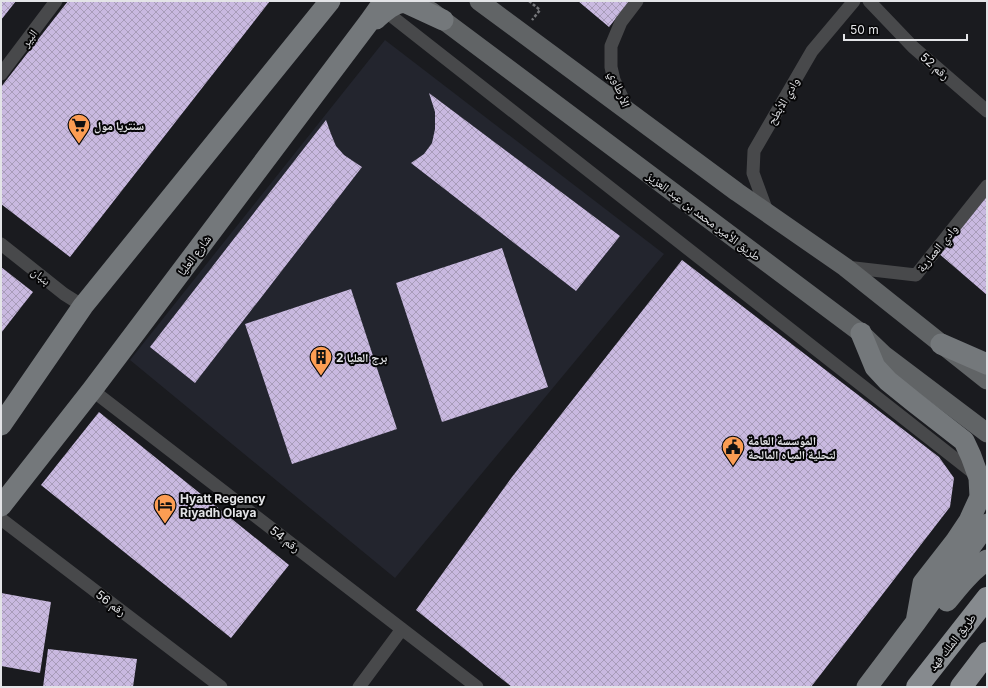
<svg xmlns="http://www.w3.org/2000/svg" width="988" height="688" font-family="Inter,'Noto Naskh Arabic',sans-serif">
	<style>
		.built { fill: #23252e }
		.building { fill: url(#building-cross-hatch) }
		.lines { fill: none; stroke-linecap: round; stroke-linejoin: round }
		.path { stroke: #75767a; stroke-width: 2.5; stroke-dasharray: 3 2; stroke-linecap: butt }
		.street { stroke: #48494b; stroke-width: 13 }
		.secondary { stroke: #616466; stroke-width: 19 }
		.primary { stroke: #74787b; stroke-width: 21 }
		.highway { stroke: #868a8e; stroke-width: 22 }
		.labels { text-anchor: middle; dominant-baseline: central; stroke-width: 4; stroke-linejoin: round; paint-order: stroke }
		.street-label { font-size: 12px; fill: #e3e4e7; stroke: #060607 }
		.poi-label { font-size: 12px; font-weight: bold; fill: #e3e4e7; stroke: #060607; text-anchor: start }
	</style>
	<defs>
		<pattern id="building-cross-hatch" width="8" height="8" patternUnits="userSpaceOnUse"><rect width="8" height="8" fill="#c9b9e0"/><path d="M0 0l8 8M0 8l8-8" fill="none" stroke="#a89cb9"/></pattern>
	</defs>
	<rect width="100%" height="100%" fill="#1a1b1f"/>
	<path class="built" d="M385,40L664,254L395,578L130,360Z"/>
	<path class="building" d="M1,1H16L1,20Z
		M68,1H270L70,257L1,204V87Z
		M578,1H630L609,27Z
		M429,93L620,236L576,291L411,163L424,154L432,143L435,129V112Z
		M326,120L331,134L336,146L344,155L362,167L195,383L150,347Z
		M987,190V295L937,252Z
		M502,248L548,387L442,422L396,283Z
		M682,260L939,457L954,478L950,507L811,687H512L416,610L512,477Z
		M1,267L33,292L1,333Z
		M351,289L397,429L292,464L245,324Z
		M99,412L289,565L231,638L41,485Z
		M1,593L51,602L40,673L1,666Z
		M48,649L137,659L133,687H43Z"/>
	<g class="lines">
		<path class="path" d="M529,1L540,10L532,20"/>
		<path class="street" d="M869,1L913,47L987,111
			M385,11L976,475
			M1,74L56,1
			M627,108L614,80L611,67V46L621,22L637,1
			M768,214L753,173L754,151L812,51L854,1
			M1,244L64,294L83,306
			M846,267L916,275L987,186
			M92,390L477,687
			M1,519L221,687
			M359,687L402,629"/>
		<path class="secondary" d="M479,1L737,192L845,267L987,380
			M431,11L861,333L884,355L987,433"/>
		<path class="primary" d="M376,19C384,12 392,4 404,2L443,20
			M861,333L875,367L888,381L914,402L964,441L971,456L979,478L980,497L969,521L955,542L923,583L916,622
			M941,344L987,364
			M1,425L83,306L330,1
			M1,506L92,390L369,22L384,1
			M947,601C959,586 971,571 987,560
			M867,687L916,622L987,524"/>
		<path class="highway" d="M917,687L987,598
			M961,687L987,653"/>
	</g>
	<defs>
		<g id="supermarket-pin" transform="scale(1.15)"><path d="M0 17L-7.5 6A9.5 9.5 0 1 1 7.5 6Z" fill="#fc9d53" stroke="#060607"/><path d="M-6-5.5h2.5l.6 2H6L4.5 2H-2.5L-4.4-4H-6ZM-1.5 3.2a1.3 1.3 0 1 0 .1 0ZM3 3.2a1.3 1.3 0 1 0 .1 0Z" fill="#111"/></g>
		<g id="building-pin" transform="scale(1.15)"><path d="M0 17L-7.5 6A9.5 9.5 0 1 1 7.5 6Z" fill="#fc9d53" stroke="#060607"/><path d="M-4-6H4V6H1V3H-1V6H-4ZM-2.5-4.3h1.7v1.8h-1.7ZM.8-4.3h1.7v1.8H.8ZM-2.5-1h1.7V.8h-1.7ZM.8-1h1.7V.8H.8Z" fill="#111"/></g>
		<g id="civic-pin" transform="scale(1.15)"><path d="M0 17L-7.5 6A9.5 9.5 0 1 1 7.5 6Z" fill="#fc9d53" stroke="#060607"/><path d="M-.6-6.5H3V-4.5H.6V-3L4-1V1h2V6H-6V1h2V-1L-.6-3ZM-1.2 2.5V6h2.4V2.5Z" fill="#111"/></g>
		<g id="hotel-pin" transform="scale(1.15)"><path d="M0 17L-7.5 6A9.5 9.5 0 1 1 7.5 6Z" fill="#fc9d53" stroke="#060607"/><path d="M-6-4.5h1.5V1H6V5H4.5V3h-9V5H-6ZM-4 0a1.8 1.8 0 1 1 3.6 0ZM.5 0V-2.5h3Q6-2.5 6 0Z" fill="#111"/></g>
	</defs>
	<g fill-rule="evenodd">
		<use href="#supermarket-pin" x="79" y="125"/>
		<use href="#building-pin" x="321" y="357"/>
		<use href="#civic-pin" x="733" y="447"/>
		<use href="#hotel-pin" x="165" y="505"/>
	</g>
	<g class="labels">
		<g class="street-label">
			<text transform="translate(29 38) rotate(-53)">البير</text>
			<text transform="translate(935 66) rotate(41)">رقم 52</text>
			<text transform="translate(620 89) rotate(69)">الأرطاوي</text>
			<text transform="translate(783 101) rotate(-60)">وادي الأبطح</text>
			<text transform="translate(704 216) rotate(37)">طريق الأمير محمد بن عبد العزيز</text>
			<text transform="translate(937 248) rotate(-51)">وادي العمارية</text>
			<text transform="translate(194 255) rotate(-53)">شارع العليا</text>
			<text transform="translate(41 276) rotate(38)">بنبان</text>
			<text transform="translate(285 539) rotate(38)">رقم 54</text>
			<text transform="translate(111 603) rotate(37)">رقم 56</text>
			<text transform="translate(952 642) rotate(-52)">طريق الملك فهد</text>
		</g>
		<g class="poi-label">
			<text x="94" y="125">سنتريا مول</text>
			<text x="336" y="357">برج العليا 2</text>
			<text x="748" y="440">المؤسسة العامة<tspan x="748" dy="14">لتحلية المياه المالحة</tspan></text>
			<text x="180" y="498">Hyatt Regency<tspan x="180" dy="14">Riyadh Olaya</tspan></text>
		</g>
	</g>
	<rect width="988" height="688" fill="none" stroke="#e3e4e7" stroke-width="4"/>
	<path d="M844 34v6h123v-6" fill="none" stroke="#e3e4e7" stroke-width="2"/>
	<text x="850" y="34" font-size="12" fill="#e3e4e7" stroke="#060607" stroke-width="3" paint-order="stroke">50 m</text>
</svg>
